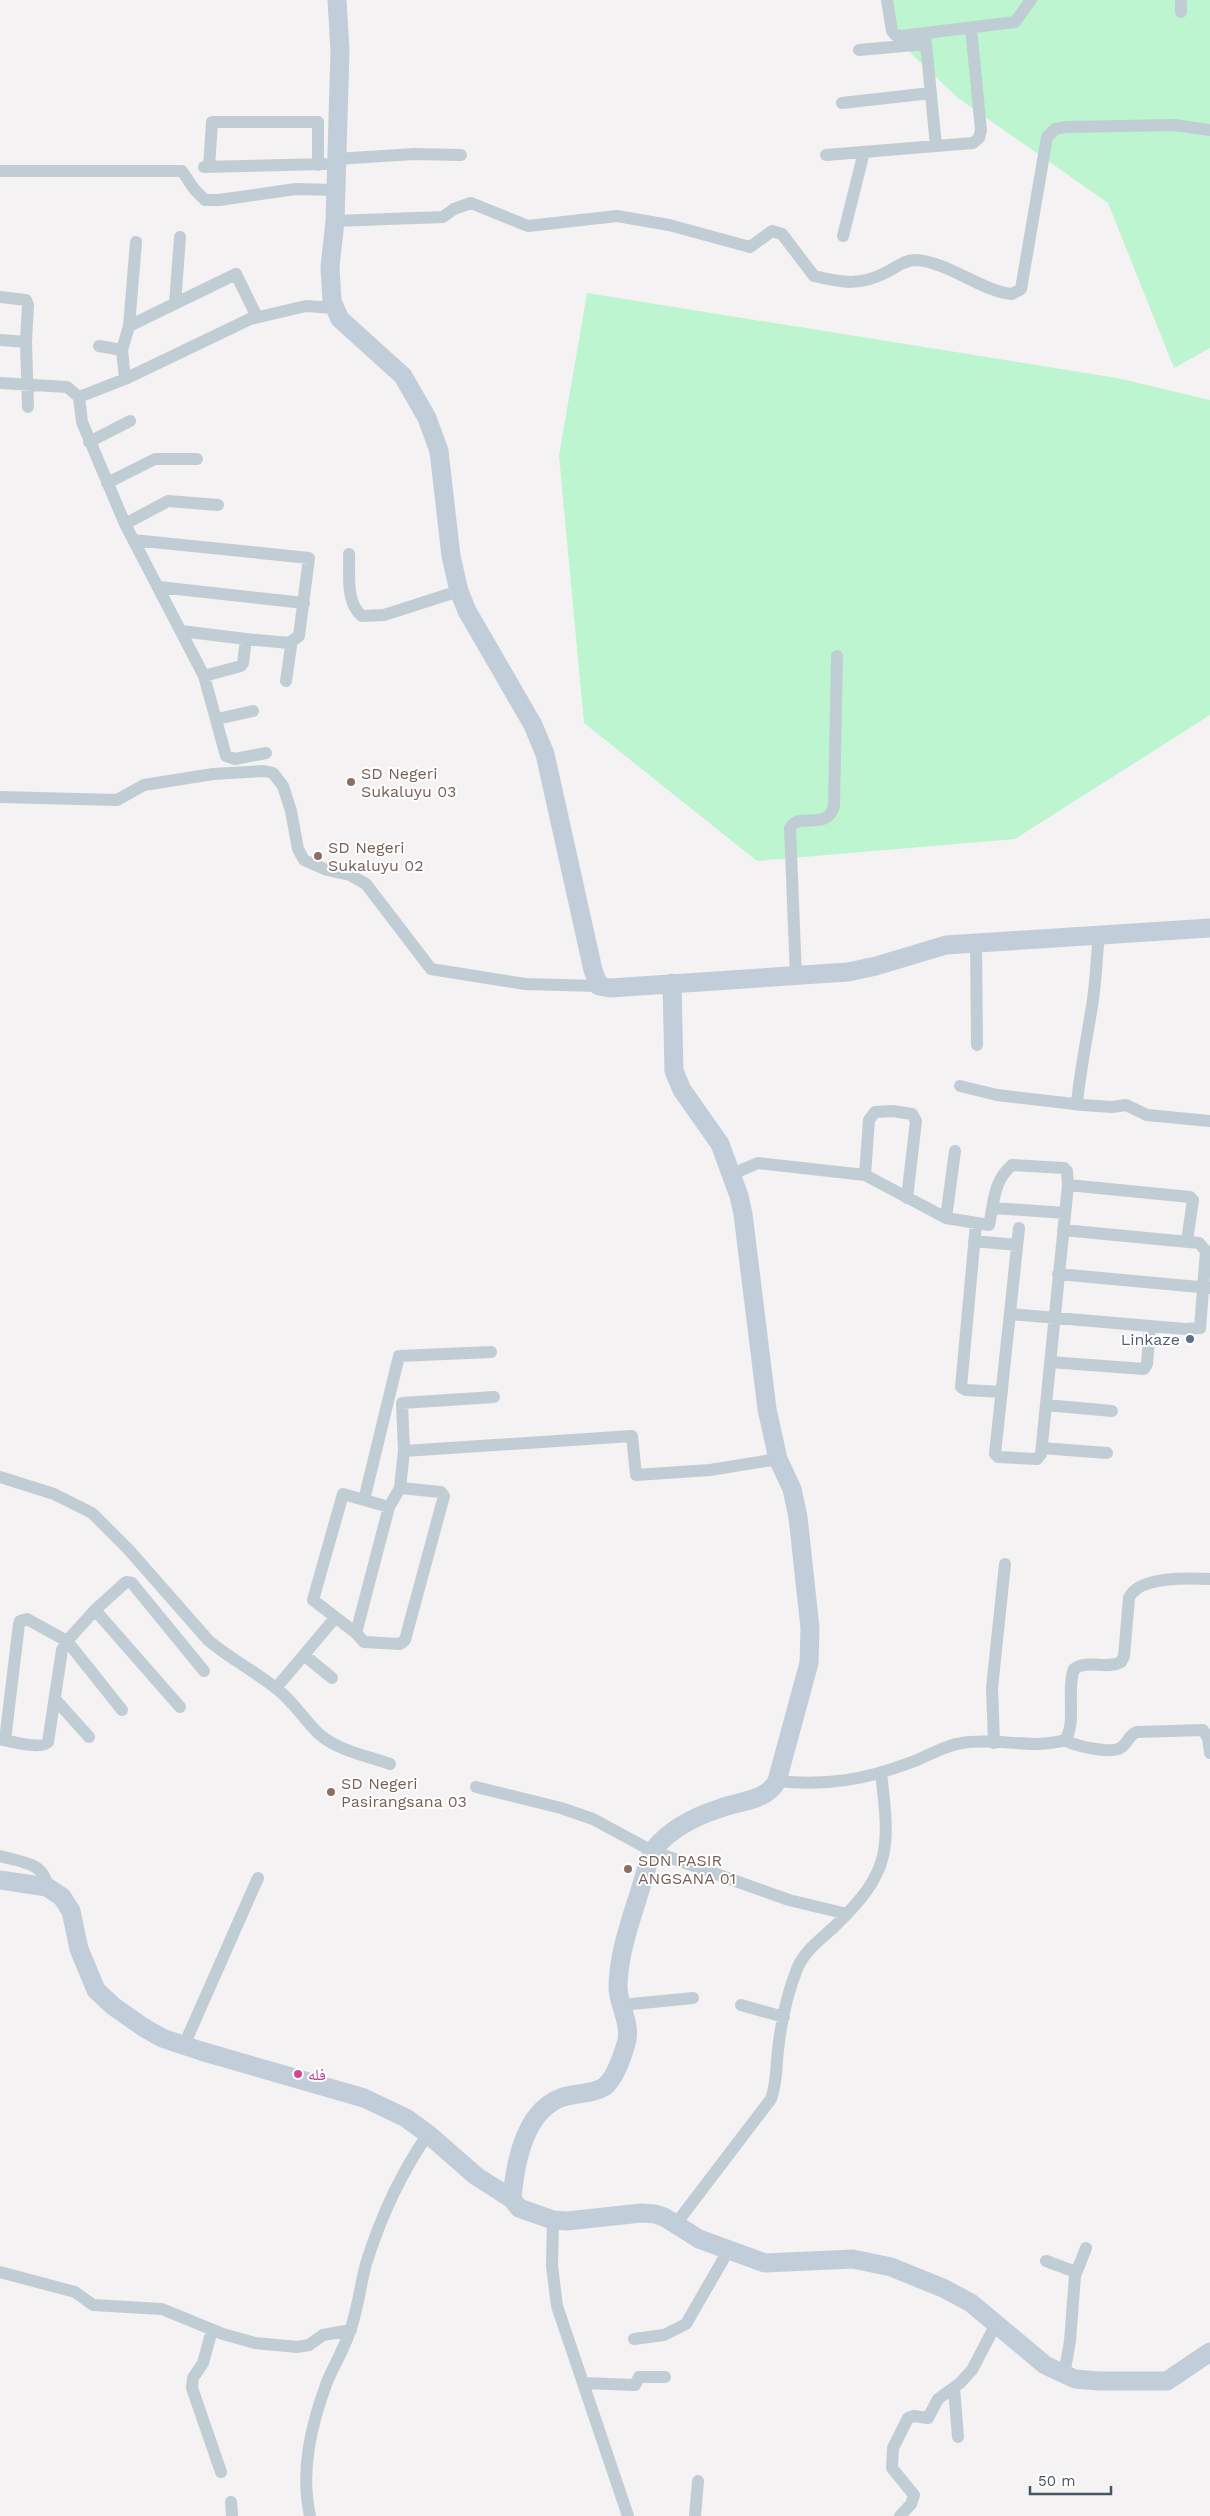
<svg xmlns="http://www.w3.org/2000/svg" width="1210" height="2516" font-family="'Work Sans','Noto Naskh Arabic',sans-serif">
	<style>
		.green { fill: #bdf5d0 }
		.lines { fill: none; stroke-linecap: round; stroke-linejoin: round }
		.street { stroke: #c1cdd5; stroke-width: 12 }
		.secondary { stroke: #c1ceda; stroke-width: 19 }
		.education-dot { fill: #8d6e63; stroke: #fff; stroke-width: 2 }
		.service-dot { fill: #5c6f8a; stroke: #fff; stroke-width: 2 }
		.hotel-dot { fill: #d1479c; stroke: #fff; stroke-width: 2 }
		.labels { text-anchor: middle; dominant-baseline: central; stroke-width: 4; stroke-linejoin: round; paint-order: stroke }
		.education-label { font-size: 16px; fill: #785e54; stroke: #fff; text-anchor: start }
		.service-label { font-size: 16px; fill: #4e5e75; stroke: #fff; text-anchor: end }
		.hotel-label { font-size: 16px; fill: #b23c85; stroke: #fff; text-anchor: start }
	</style>
	<rect width="100%" height="100%" fill="#f4f2f2"/>
	<path class="green" d="M891,0H1210V348L1174,368L1108,203L958,98L900,43Z
		M587,293L1117,378L1210,400V715L1015,839L757,861L584,723L559,456Z"/>
	<g class="lines">
		<path class="street" d="M887,0L892,31L895,35L901,36L1015,22L1031,0
			M1181,12V0
			M925,33L936,146
			M859,50L926,44
			M842,103L931,93
			M826,155L973,143L979,138L981,130L971,28
			M336,159L414,154L461,155
			M204,167L325,164
			M209,167L212,122H318V165
			M0,171H182L194,189L205,200H219L296,189L335,190
			M335,221L443,217L454,209L471,203L528,226L617,216L669,225L750,247L772,231L782,234L814,276C843,283 860,286 887,272C897,267 904,260 915,260C947,261 983,292 1012,294L1021,289L1047,137L1055,129L1066,127L1174,125L1210,130
			M843,236L864,152
			M0,297L26,300L28,305L26,342L28,407
			M175,304L180,237
			M129,326L136,242
			M0,340L26,342
			M99,346L122,350L125,379
			M122,350L129,326L236,274L257,317
			M0,383L67,387L79,397
			M89,442L130,421
			M107,483L155,459H197
			M125,524L168,501L218,505
			M133,540L309,558L299,636L289,643
			M349,554C350,574 345,602 362,616L384,615L459,591
			M159,587L304,603
			M181,631L246,639
			M204,676L241,666L243,663L246,639L289,643L291,646L286,681
			M217,719L253,711
			M266,753L235,759L226,756L204,676L125,524L82,422L79,397L125,379L250,319L306,306L334,308
			M0,797L117,800L144,785L213,774L264,771L273,773L283,786L291,811L298,849L304,860L327,870L350,875L366,884L431,969L525,984L599,986
			M976,942L977,1045
			M796,977L790,828C799,811 827,832 834,806L837,656
			M960,1086L997,1095L1083,1105L1112,1107L1126,1105L1147,1115L1210,1121
			M1077,1103C1080,1072 1086,1043 1091,1012C1096,987 1096,961 1099,935
			M732,1174L758,1163L865,1175L946,1218L989,1225C994,1203 993,1181 1012,1165L1064,1168L1067,1171L1068,1185L1190,1197L1193,1200L1187,1241
			M865,1175L869,1120L875,1112L893,1111L912,1114L916,1121L907,1198
			M993,1208L1065,1213
			M946,1218L955,1151
			M976,1224L961,1387L966,1390L1002,1392
			M1019,1228L995,1454L998,1457L1037,1459L1041,1454L1068,1185
			M974,1241L1017,1245
			M1058,1274L1210,1288
			M1010,1314L1185,1329L1200,1328L1206,1251L1199,1243L1063,1230
			M1050,1362L1144,1369L1147,1364L1150,1326
			M1046,1405L1112,1411
			M1042,1448L1107,1453
			M404,1451L402,1403L494,1397
			M0,1477L54,1494L92,1513L129,1550L208,1640C230,1659 255,1671 277,1689C294,1702 304,1720 319,1734C337,1750 367,1756 390,1764
			M400,1488L404,1451L632,1436L636,1475L710,1470L778,1459
			M364,1500L399,1356L491,1352
			M95,1610L180,1707
			M356,1633L364,1642L400,1644L405,1640L444,1496L441,1492L400,1488L389,1507L343,1494L313,1600L356,1633L389,1507
			M304,1655L332,1678
			M276,1688L335,1618
			M55,1699L89,1737
			M122,1710L67,1641L95,1610L126,1582L132,1583L204,1671
			M0,1739C10,1741 42,1750 48,1742L62,1650L67,1641L27,1619L20,1621L19,1624L5,1740
			M1065,1740C1074,1746 1111,1754 1120,1748C1128,1744 1128,1735 1137,1732L1203,1730L1208,1738L1210,1753
			M994,1743L992,1688L1005,1564
			M777,1781C828,1786 864,1780 912,1762C928,1756 945,1745 962,1743C996,1737 1032,1750 1065,1740C1077,1724 1066,1690 1074,1669C1087,1659 1107,1670 1121,1662L1124,1656L1129,1598C1138,1576 1189,1578 1210,1579
			M476,1787L561,1808L593,1819L652,1851L789,1900L847,1914
			M0,1856C20,1862 45,1862 47,1887
			M621,2005L693,1998
			M741,2005L784,2017
			M185,2043L258,1878
			M553,2220L552,2266L557,2306L628,2516
			M675,2225L771,2099C777,2083 776,2067 778,2050C781,2023 787,1994 797,1969C804,1951 821,1939 834,1927C892,1871 890,1849 881,1773
			M1046,2261L1076,2272
			M0,2272L75,2292L93,2305L162,2309L223,2334L255,2343L297,2347L309,2345L323,2335L351,2330
			M212,2330L203,2363L193,2378L192,2388L221,2472
			M634,2339L664,2335L686,2324L728,2251
			M1064,2375L1070,2341L1075,2276L1086,2248
			M583,2383L635,2385L639,2377H665
			M954,2388L958,2437
			M231,2502L232,2516
			M310,2516C300,2471 311,2425 327,2382C334,2365 344,2349 350,2331C358,2309 360,2286 366,2264C380,2219 401,2173 428,2134
			M695,2516L698,2481
			M900,2516L911,2504L914,2495L892,2468L893,2448L908,2418L914,2416L928,2418L938,2399L960,2383L972,2370L996,2324"/>
		<path class="secondary" d="M337,0L340,51L335,221L330,267L332,301L340,319L403,376L427,418L439,451L451,556L459,591L467,611L533,725L545,754L593,970L599,986L610,988L848,972L876,966L946,945L1210,928
			M0,1880L47,1887L62,1897L71,1911L79,1949L96,1990L113,2006L143,2027L162,2038L201,2051L364,2098L406,2118L428,2134L476,2176L512,2199L519,2208L553,2220L567,2221L641,2213L655,2214L664,2217L699,2239L765,2263L853,2259L891,2267L943,2288L971,2303L1045,2365L1075,2379L1099,2381H1167L1210,2352
			M512,2199C515,2163 524,2110 563,2097C576,2093 593,2094 604,2087C615,2079 622,2057 626,2044C632,2025 619,2007 618,1988C618,1951 634,1912 644,1877C647,1869 649,1856 654,1849C671,1828 696,1816 721,1808C742,1800 765,1802 777,1781L809,1663L810,1628L798,1517L792,1489L778,1459L767,1409L743,1214L739,1196L720,1144L682,1090L674,1071L672,983"/>
	</g>
	<g class="education-dot">
		<circle cx="351" cy="782" r="5"/>
		<circle cx="318" cy="856" r="5"/>
		<circle cx="331" cy="1792" r="5"/>
		<circle cx="628" cy="1869" r="5"/>
	</g>
	<circle class="service-dot" cx="1190" cy="1339" r="5"/>
	<circle class="hotel-dot" cx="298" cy="2074" r="5"/>
	<g class="labels">
		<g class="education-label">
			<text x="361" y="773">SD Negeri<tspan x="361" dy="18">Sukaluyu 03</tspan></text>
			<text x="328" y="847">SD Negeri<tspan x="328" dy="18">Sukaluyu 02</tspan></text>
			<text x="341" y="1783">SD Negeri<tspan x="341" dy="18">Pasirangsana 03</tspan></text>
			<text x="638" y="1860">SDN PASIR<tspan x="638" dy="18">ANGSANA 01</tspan></text>
		</g>
		<g class="service-label">
			<text x="1180" y="1339">Linkaze</text>
		</g>
		<g class="hotel-label">
			<text x="308" y="2074">فله</text>
		</g>
	</g>
	<path d="M1030 2486v8h81v-8" fill="none" stroke="#475762" stroke-width="2.5"/>
	<text x="1038" y="2486" font-size="15" fill="#475762" stroke="#ffffff" stroke-width="4" paint-order="stroke">50 m</text>
</svg>
